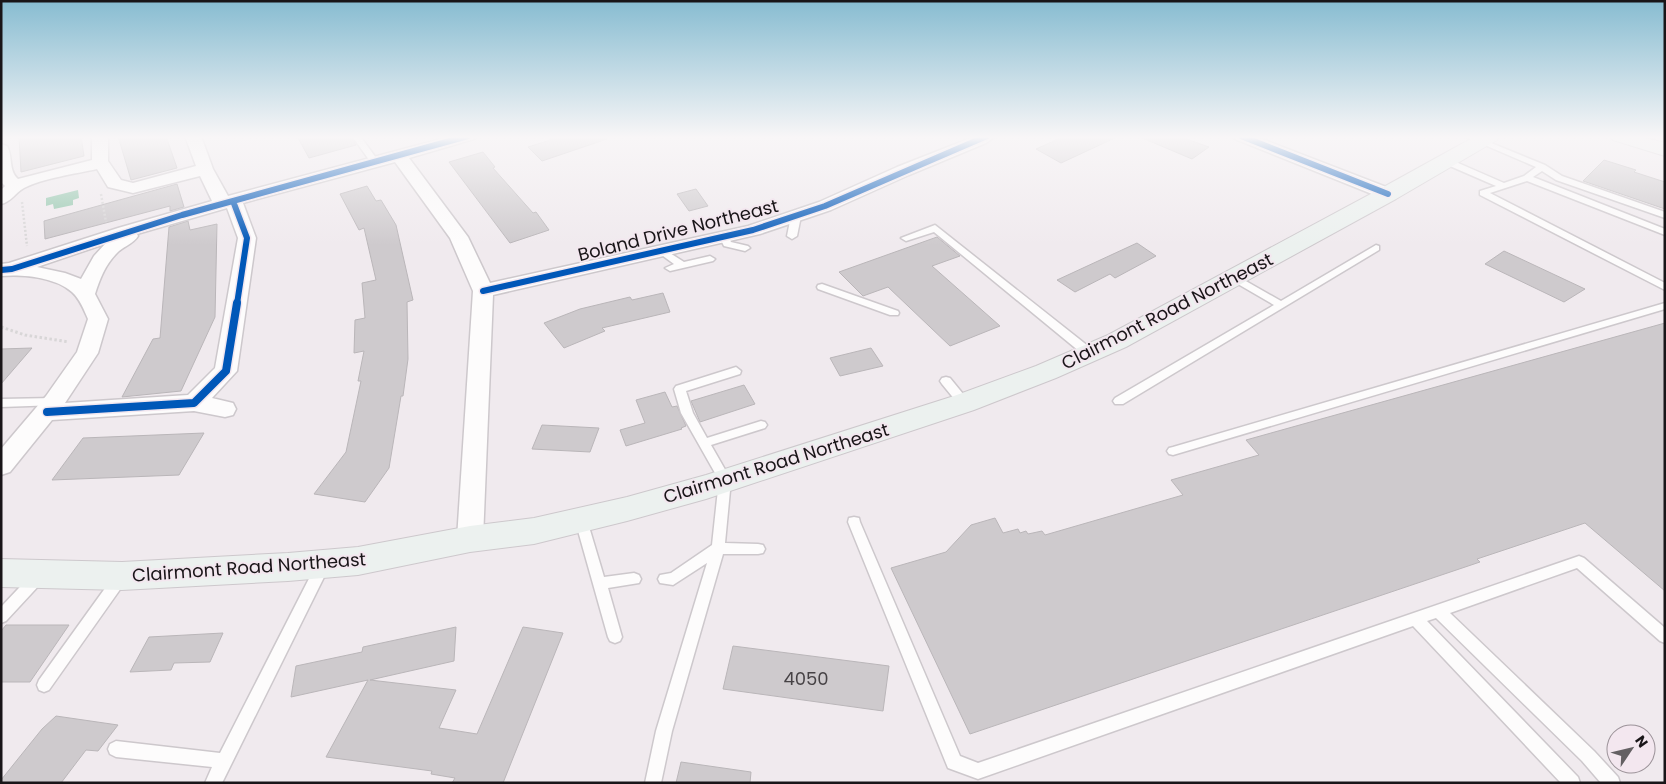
<svg xmlns="http://www.w3.org/2000/svg" width="1666" height="784" font-family="Poppins,sans-serif">
	<style>
		.water { fill: #95c7ae }
		.building { fill: #cecacd; stroke: #bab6b9 }
		.lines { fill: none; stroke-linecap: round; stroke-linejoin: round }
		.lane-casing { stroke: #cdc8cc; stroke-width: 3 }
		.street-casing { stroke: #cdc8cc; stroke-width: 3 }
		.secondary-casing { stroke: #cdc8cc; stroke-width: 2 }
		.path-far1 { stroke: #d8d6d7; stroke-width: 2.5; stroke-dasharray: 2 2; stroke-linecap: butt }
		.path { stroke: #d8d6d7; stroke-width: 3; stroke-dasharray: 2.5 2.5; stroke-linecap: butt }
		.lane { fill: #fdfcfc; fill-rule: evenodd }
		.street { fill: #fdfcfc; fill-rule: evenodd }
		.secondary { fill: #ecf1ef; fill-rule: evenodd }
		.cycleway-far1-casing { stroke: #f3e7ef; stroke-width: 9 }
		.cycleway-casing { stroke: #f3e7ef; stroke-width: 11 }
		.cycleway-far1 { stroke: #0057b8; stroke-width: 6 }
		.cycleway { stroke: #0057b8; stroke-width: 8 }
		.labels { text-anchor: middle; dominant-baseline: central; stroke-width: 4; stroke-linejoin: round; paint-order: stroke }
		.street-label { font-size: 18px; fill: #191518; stroke: #f3e7ef }
		.near-number-label { font-size: 18px; fill: #464245 }
	</style>
	<rect width="100%" height="100%" fill="#f0eaee"/>
	<path class="water" d="M78,190L79,198L73,200V205L54,209L53,204L46,206V198Z"/>
	<path class="building" d="M19,136H81L84,156L21,172Z
		M118,136H166L177,168L131,180Z
		M297,136H350L356,145L309,158Z
		M563,136H607V139L542,161L528,147Z
		M1065,136H1119L1061,163L1036,149Z
		M1140,136H1178L1209,147L1192,159L1140,137Z
		M483,152L495,167L493,168L533,213L536,212L549,230L510,243L449,162Z
		M1604,160L1636,170L1634,172L1665,182V209L1583,181Z
		M177,184L184,207L170,211V206L45,239L44,221Z
		M367,186L376,201L381,200L396,225L413,300L407,302L408,359L403,396H401L389,468L365,502L314,494L346,452L361,381H358L364,351L354,353L355,320L365,318L362,283L376,280L364,228L359,230L340,194Z
		M696,189L708,206L689,211L677,194Z
		M188,221L190,230L217,224L215,317L181,391L122,397L153,339L160,338L169,227Z
		M937,237L960,256L932,266L1000,326L950,346L888,287L863,296L839,272Z
		M1137,243L1156,256L1115,278L1110,274L1075,292L1057,280Z
		M1504,251L1585,289L1564,302L1485,264Z
		M663,293L670,312L602,328L605,331L564,348L544,323L580,309L630,297L632,300Z
		M1665,323V591L1585,523L1477,559L1480,562L970,734L891,568L946,552L971,525L995,518L1003,533L1018,529L1020,533L1026,531L1028,534L1042,531L1045,535L1183,495L1171,480L1259,455L1246,440Z
		M32,348L1,384V349Z
		M871,348L883,366L840,376L830,358Z
		M744,385L755,404L700,422L691,401Z
		M665,392L672,407L677,406L686,426L681,428L682,429L626,446L620,430L645,423L636,400Z
		M542,425L599,428L590,452L532,449Z
		M204,433L179,475L52,480L83,438Z
		M6,625H69L30,682H1V631Z
		M456,627L454,661L370,680L456,690L439,728L477,734L523,627L563,633L503,783H452L455,778L431,774L432,771L326,757L368,680L291,697L296,666L362,652L363,647Z
		M223,633L210,662L174,663L171,670L130,672L149,637Z
		M733,646L889,666L883,711L723,689Z
		M56,716L118,725L98,751L86,750L61,783H1V780L42,729Z
		M681,762L751,772L750,783H676Z"/>
	<g class="lines">
		<g class="lane-casing">
			<path id="lane" d="M352,136H360L379,162L378,164H372Z
				M1464,136H1474L1545,165L1562,176L1665,212V218L1556,180L1542,171L1533,177L1665,229V235L1527,181L1490,193L1665,283V290L1480,195V191L1496,186L1443,163V159H1449L1504,183L1524,176L1536,167Z
				M796,213L801,216L797,236L792,239L787,236L791,216Z
				M935,225L1093,350L1094,353L1093,356H1085L934,232L906,241L901,238Z
				M724,233L727,234L731,242L748,246L750,248L745,251L724,246L719,236Z
				M1376,245L1379,246V250L1123,404H1115L1113,401L1115,398L1274,305L1231,280L1229,278L1231,276H1237L1281,301Z
				M662,248L684,262L710,256L715,259L713,261L670,271L665,268L674,264L659,253V249Z
				M822,284L898,311L899,313L898,315H890L818,289L817,287L818,285Z
				M1665,303V309L1173,455L1169,454L1167,451L1169,448L1173,447Z
				M736,367L741,371L740,374L686,391L693,413L707,438L761,421L765,422L767,425L765,428L711,445L731,480L725,543L758,544L763,545L765,549L763,553L758,554H723L672,731L661,783H645L656,731L707,563L673,585L660,583L658,579L660,575L671,573L712,545L719,480L681,413L674,389L676,386Z
				M946,377L950,378L968,400L970,403L968,406H960L942,384L940,381L942,378Z
				M54,398L60,402L58,405L1,407V399Z
				M581,515L586,516L587,520L604,577L634,573L639,575L641,579L639,583L608,588L622,637L620,641L615,643L610,641L608,637L575,520L576,516Z
				M854,517L859,518L860,522L960,756L978,763L1579,556L1584,558L1665,628V643L1660,641L1577,568L1450,613L1594,751L1618,777L1620,783H1601L1582,761L1436,618L1427,621L1578,777L1580,783H1561L1413,626L978,779L948,768L848,522L849,518Z
				M323,559L328,561L330,565L222,783H205L212,767L116,757L110,754L108,749L110,744L116,741L220,753L318,561Z
				M39,570L44,572L46,576L44,580L6,621L1,623V607L34,572Z
				M121,571L126,573L128,577L126,581L49,690L44,692L39,690L37,685L39,680L116,573Z"/>
		</g>
		<g class="street-casing">
			<path id="street" d="M92,136H108V161L121,180L133,183L196,166L185,136H201L213,169L228,196L452,136H476L474,139L409,158L468,237L490,283L748,226L819,202L897,167L976,136H995L986,143L909,175L831,210L760,234L493,295L483,539L479,546L470,550L461,546L457,539L473,291L450,238L395,162L243,203L256,238L237,371L212,398L233,403L236,409L233,415L225,417L194,411L52,420L10,472L1,475V449L46,396L77,352L88,319C84,310 80,299 72,292C55,277 22,274 1,276V264L9,263L118,228L212,201L200,176L133,193L108,187L97,169C75,174 43,178 24,188C15,193 11,202 1,204V190L5,186L1,182V144L7,146C13,156 8,170 18,179L92,160ZM227,208L238,238L215,368L188,395L65,403L98,353L108,319L95,294C100,278 106,263 119,251C125,246 134,243 138,236L137,234ZM105,244L94,256L81,279L65,273L37,267Z
				M1233,136H1254L1394,190L1397,194L1394,198L1388,199L1382,198L1235,139Z"/>
		</g>
		<g class="secondary-casing">
			<path id="secondary" d="M1476,136H1500L1497,140L1396,199L1126,347L1056,378L974,410L706,499L627,521L534,544L470,552L358,575L288,581L122,590L1,587V559L122,562L288,553L358,547L470,526L534,518L627,497L706,475L954,396L1036,366L1108,335L1380,189Z
				M1610,136H1639L1665,143V156L1613,140Z"/>
		</g>
		<path class="path-far1" d="M101,194L106,222
			M22,202L27,246"/>
		<path class="path" d="M1,327L25,335L69,342"/>
		<use href="#lane" class="lane"/>
		<use href="#street" class="street"/>
		<use href="#secondary" class="secondary"/>
		<g class="cycleway-far1-casing">
			<path id="cycleway-far1" d="M1241,136L1388,194
				M233,201L247,238L237,304
				M1,270L12,269L182,215L468,136
				M483,291L753,230L825,206L987,136"/>
		</g>
		<g class="cycleway-casing">
			<path id="cycleway" d="M47,412L194,403L226,371L237,303"/>
		</g>
		<use href="#cycleway-far1" class="cycleway-far1"/>
		<use href="#cycleway" class="cycleway"/>
	</g>
	<linearGradient id="sky" x2="0" y2="1"><stop stop-color="#87bcd1"/><stop offset="0.56" stop-color="#f8f6f7"/><stop offset="1" stop-color="#f8f6f7" stop-opacity="0"/></linearGradient>
	<rect width="1666" height="245" fill="url(#sky)"/>
	<g class="labels">
		<g class="street-label">
			<text transform="translate(678 230) rotate(-14)">Boland Drive Northeast</text>
			<text transform="translate(1167 311) rotate(-27)">Clairmont Road Northeast</text>
			<text transform="translate(776 463) rotate(-17)">Clairmont Road Northeast</text>
			<text transform="translate(249 567) rotate(-4)">Clairmont Road Northeast</text>
		</g>
		<g class="near-number-label">
			<text x="806" y="678">4050</text>
		</g>
	</g>
	<rect width="1666" height="784" fill="none" stroke="#191518" stroke-width="5"/>
	<g transform="translate(1631 749) rotate(55)"><circle r="24" fill="#f3e7ef" stroke="#9c9399"/>
	<path d="M0-4L9 19L0 12L-9 19Z" fill="#646063"/>
	<text y="-8" font-size="14" font-weight="bold" text-anchor="middle" fill="#191518">N</text>
	</g>
</svg>
